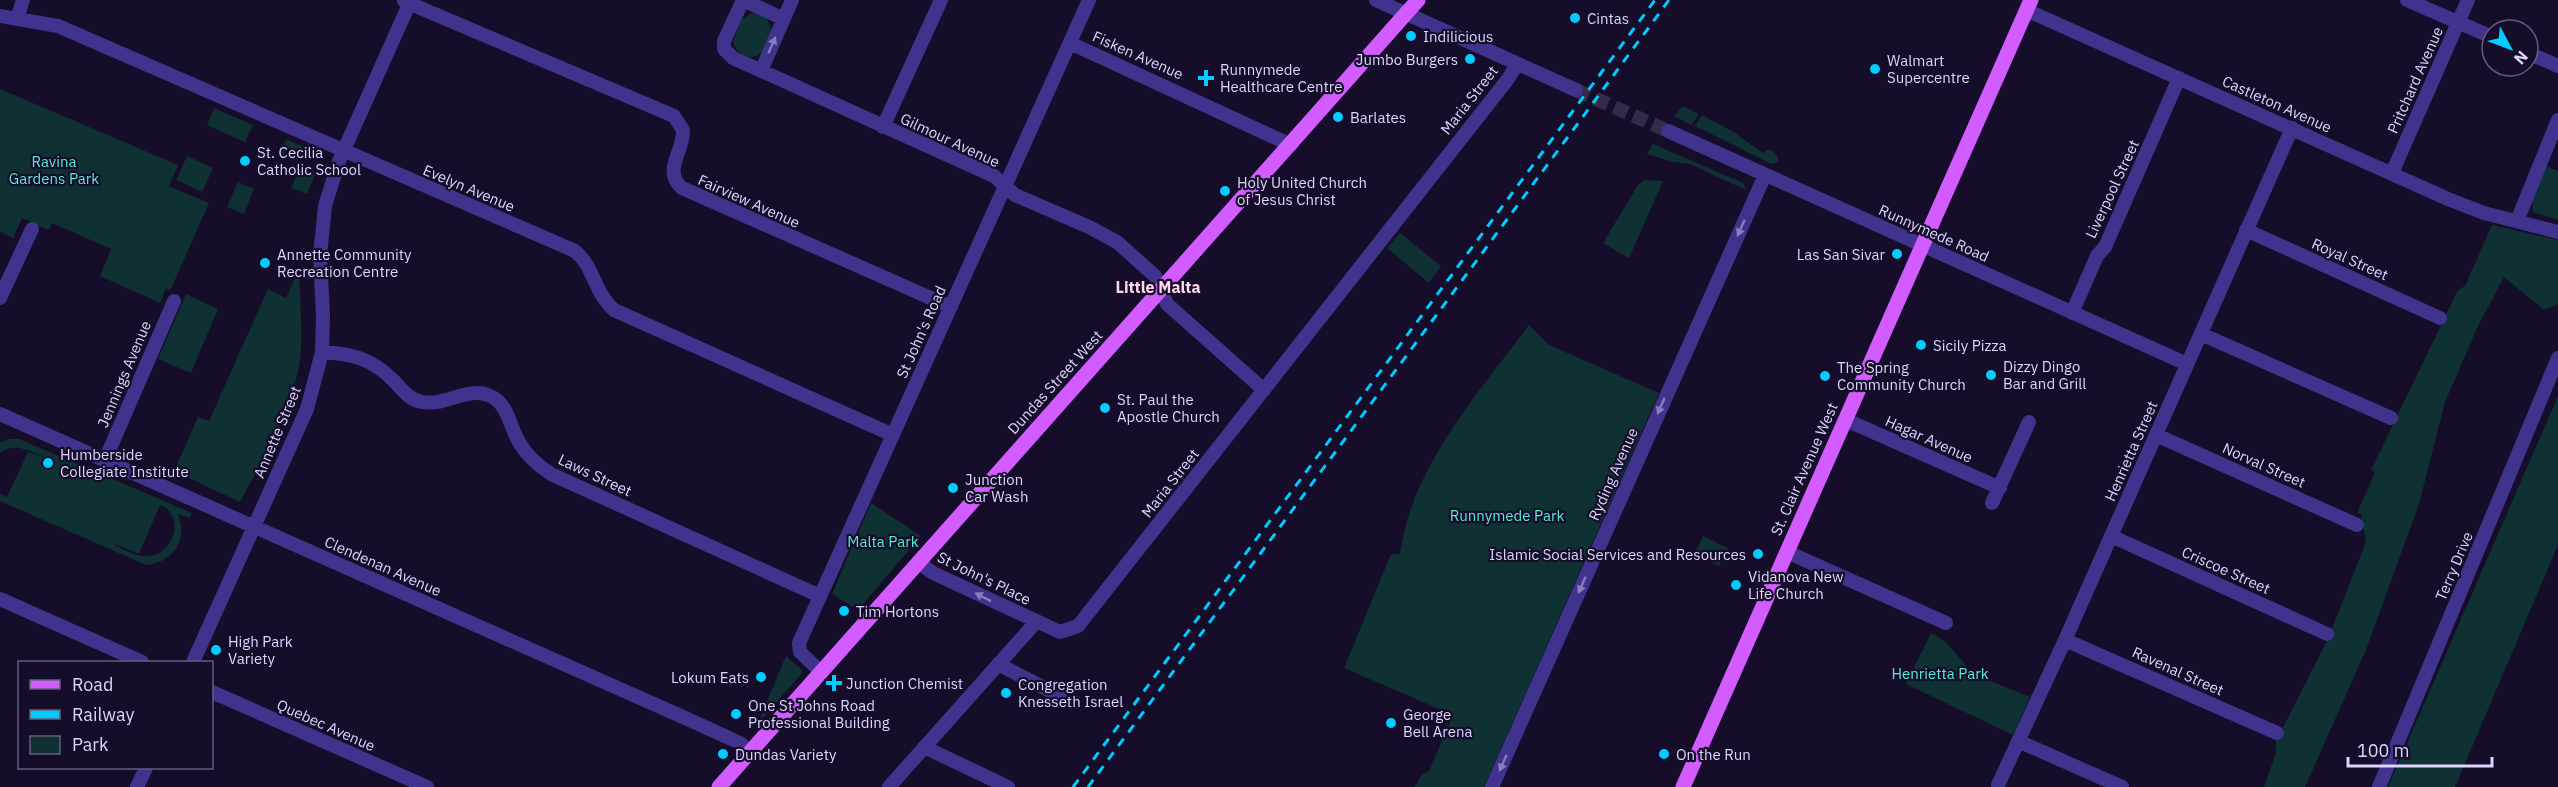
<svg xmlns="http://www.w3.org/2000/svg" width="2558" height="787" font-family="'IBM Plex Sans',sans-serif">
	<style>
		.green { fill: #0f3134; fill-rule: evenodd }
		.lines { fill: none; stroke-linecap: round; stroke-linejoin: round }
		.minor-tunnel { stroke: #332b49; stroke-width: 14; stroke-dasharray: 14 7; stroke-linecap: butt }
		.minor { stroke: #3f338d; stroke-width: 14 }
		.major { stroke: #d25cff; stroke-width: 15 }
		.rail { stroke: #01ccff; stroke-width: 3; stroke-dasharray: 9 8; stroke-linecap: butt }
		.oneway { fill: #877cc0 }
		.poi-dot { fill: #01ccff; stroke: #150d29; stroke-width: 2 }
		.labels { text-anchor: middle; dominant-baseline: central; stroke-width: 4.5; stroke-linejoin: round; paint-order: stroke }
		.poi-label { font-size: 15px; fill: #ded5ff; stroke: #150d29; text-anchor: start }
		.street-label { font-size: 15px; fill: #ded5ff; stroke: #150d29 }
		.park-label { font-size: 15px; fill: #54ecd5; stroke: #150d29 }
		.neighbourhood-label { font-size: 16px; font-weight: bold; fill: #ffd7ec; stroke: #150d29 }
	</style>
	<rect width="100%" height="100%" fill="#150d29"/>
	<path class="green" d="M752,13L766,17L772,30C769,36 768,44 764,49C755,64 737,56 733,42L741,20Z
		M0,89L178,165L169,186L209,203L170,291L166,288L160,303L100,276L111,249L52,223L49,230L22,218L13,238L0,232Z
		M1683,106L1699,114L1691,125L1674,116Z
		M214,108L253,125L245,142L207,125Z
		M1702,115L1732,131L1763,153L1767,150H1772L1778,157V162L1771,164L1695,126Z
		M286,139L304,147L298,160L280,152Z
		M1653,144L1743,183L1746,190L1690,164L1673,162L1647,154Z
		M187,156L213,168L202,192L176,180Z
		M2546,166L2558,171V220L2533,212L2532,197Z
		M300,167L316,172L307,194L291,188Z
		M1645,180L1663,181L1629,258L1603,243L1638,185Z
		M238,182L254,189L244,214L227,207Z
		M2492,225L2558,240V304L2544,310L2504,277L2478,326L2445,402L2419,504L2366,650L2305,787H2264L2276,753V741L2327,641L2366,542L2361,514L2357,513L2375,472L2371,470L2458,290L2465,286Z
		M1400,233L1441,266L1429,283L1387,248Z
		M299,269C300,295 302,322 301,348C298,402 265,455 240,502L174,471L198,417L209,421L268,289L286,298Z
		M186,294L218,309L191,373L158,359Z
		M1529,325L1549,345L1659,393L1484,787H1415L1421,775L1429,771L1453,715L1344,668L1391,554H1400C1402,542 1404,530 1408,518C1428,449 1486,383 1529,325Z
		M2558,396V545L2455,787H2388Z
		M9,439H19L192,513L189,518L178,514C188,540 174,562 146,565L0,501V494L7,497L28,452L45,458C30,451 15,442 0,453V442ZM160,505C186,515 174,554 149,556C135,558 118,546 105,540L139,554Z
		M871,503L921,536L858,610L832,594Z
		M1703,536L1728,548L1719,566L1695,554Z
		M1931,633L1946,642L1973,674L2030,697L2013,735L1906,684Z
		M786,656L802,670V673L757,725Z"/>
	<g class="lines">
		<path class="minor-tunnel" d="M1576,90L1668,131"/>
		<path class="minor" d="M743,0L724,41V49L733,58L994,176L1015,195L1089,227L1117,242L1155,276L1167,304L1264,390
			M743,0L784,19
			M1376,0L1576,90
			M2407,0L2492,37
			M404,1L674,116L683,130C684,152 662,170 682,188L951,307
			M2026,10L2448,199L2484,213L2558,232
			M0,16L58,26L575,251C595,268 593,291 614,310L893,435
			M17,19L23,0
			M1070,43L1291,145
			M2528,53L2558,66
			M761,71L792,0
			M883,127L941,0
			M1668,131L2187,364
			M2392,173L2468,0
			M2517,221L2558,120
			M2246,230L2440,318
			M0,298L32,229
			M2072,313L2097,256L2105,247L2179,78
			M2201,334L2391,418
			M322,352C352,354 371,358 393,380C402,389 409,400 422,402C448,407 474,380 498,401C509,411 511,429 519,442C526,455 539,466 551,474L820,596
			M0,414L683,717L740,743L750,752
			M1846,420L2000,488
			M2156,435L2357,525
			M105,460L174,301
			M1992,503L2029,422
			M2111,536L2327,634
			M1787,552L1946,623
			M918,562L933,573L1060,632L1078,626L1508,79L1517,64
			M0,599L142,662
			M2065,640L2277,733
			M193,662L307,409L322,352L323,315L320,255L325,206L339,161L411,0
			M998,664L1062,697
			M821,672L800,652L799,643L1089,0
			M212,692L427,787
			M2018,741L2122,787
			M924,747L1008,787
			M1998,785L2065,640L2292,128
			M137,787L146,768
			M889,787L1036,622
			M1492,787L1765,175
			M2379,787L2558,358"/>
		<path class="major" d="M719,787L1418,0
			M1683,787L2031,0"/>
		<path class="rail" d="M1073,787L1655,0
			M1088,787L1669,0"/>
	</g>
	<defs><path id="oneway-solid" d="M-6-.8H1V-3.2L6.5 0L1 3.2V.8H-6Z" transform="scale(1.5)"/></defs>
	<g class="oneway">
		<use href="#oneway-solid" transform="translate(772 45) rotate(-66)"/>
		<use href="#oneway-solid" transform="translate(1741 228) rotate(114)"/>
		<use href="#oneway-solid" transform="translate(1661 406) rotate(114)"/>
		<use href="#oneway-solid" transform="translate(1582 585) rotate(114)"/>
		<use href="#oneway-solid" transform="translate(983 597) rotate(-153)"/>
		<use href="#oneway-solid" transform="translate(1503 763) rotate(114)"/>
	</g>
	<g class="poi-dot">
		<circle cx="1575" cy="18" r="6"/>
		<circle cx="1411" cy="36" r="6"/>
		<circle cx="1470" cy="59" r="6"/>
		<circle cx="1875" cy="69" r="6"/>
		<path d="M1203 69h6v6h6v6h-6v6h-6v-6h-6v-6h6z"/>
		<circle cx="1338" cy="117" r="6"/>
		<circle cx="245" cy="161" r="6"/>
		<circle cx="1225" cy="191" r="6"/>
		<circle cx="1897" cy="254" r="6"/>
		<circle cx="265" cy="263" r="6"/>
		<circle cx="1921" cy="345" r="6"/>
		<circle cx="1991" cy="375" r="6"/>
		<circle cx="1825" cy="376" r="6"/>
		<circle cx="1105" cy="408" r="6"/>
		<circle cx="48" cy="463" r="6"/>
		<circle cx="953" cy="488" r="6"/>
		<circle cx="1758" cy="554" r="6"/>
		<circle cx="1736" cy="585" r="6"/>
		<circle cx="844" cy="611" r="6"/>
		<circle cx="216" cy="650" r="6"/>
		<circle cx="761" cy="677" r="6"/>
		<path d="M831 674h6v6h6v6h-6v6h-6v-6h-6v-6h6z"/>
		<circle cx="1006" cy="693" r="6"/>
		<circle cx="736" cy="714" r="6"/>
		<circle cx="1391" cy="723" r="6"/>
		<circle cx="723" cy="754" r="6"/>
		<circle cx="1664" cy="754" r="6"/>
	</g>
	<g class="labels">
		<g class="poi-label">
			<text x="1587" y="18">Cintas</text>
			<text x="1423" y="36">Indilicious</text>
			<text x="1458" y="59" text-anchor="end">Jumbo Burgers</text>
			<text x="1887" y="60">Walmart<tspan x="1887" dy="17">Supercentre</tspan></text>
			<text x="1220" y="69">Runnymede<tspan x="1220" dy="17">Healthcare Centre</tspan></text>
			<text x="1350" y="117">Barlates</text>
			<text x="257" y="152">St. Cecilia<tspan x="257" dy="17">Catholic School</tspan></text>
			<text x="1237" y="182">Holy United Church<tspan x="1237" dy="17">of Jesus Christ</tspan></text>
			<text x="277" y="254">Annette Community<tspan x="277" dy="17">Recreation Centre</tspan></text>
			<text x="1885" y="254" text-anchor="end">Las San Sivar</text>
			<text x="1933" y="345">Sicily Pizza</text>
			<text x="2003" y="366">Dizzy Dingo<tspan x="2003" dy="17">Bar and Grill</tspan></text>
			<text x="1837" y="367">The Spring<tspan x="1837" dy="17">Community Church</tspan></text>
			<text x="1117" y="399">St. Paul the<tspan x="1117" dy="17">Apostle Church</tspan></text>
			<text x="60" y="454">Humberside<tspan x="60" dy="17">Collegiate Institute</tspan></text>
			<text x="965" y="479">Junction<tspan x="965" dy="17">Car Wash</tspan></text>
			<text x="1746" y="554" text-anchor="end">Islamic Social Services and Resources</text>
			<text x="1748" y="576">Vidanova New<tspan x="1748" dy="17">Life Church</tspan></text>
			<text x="856" y="611">Tim Hortons</text>
			<text x="228" y="641">High Park<tspan x="228" dy="17">Variety</tspan></text>
			<text x="749" y="677" text-anchor="end">Lokum Eats</text>
			<text x="846" y="683">Junction Chemist</text>
			<text x="1018" y="684">Congregation<tspan x="1018" dy="17">Knesseth Israel</tspan></text>
			<text x="748" y="705">One St Johns Road<tspan x="748" dy="17">Professional Building</tspan></text>
			<text x="1403" y="714">George<tspan x="1403" dy="17">Bell Arena</tspan></text>
			<text x="735" y="754">Dundas Variety</text>
			<text x="1676" y="754">On the Run</text>
		</g>
		<g class="street-label">
			<text transform="translate(1138 55) rotate(24)">Fisken Avenue</text>
			<text transform="translate(2415 80) rotate(-66)">Pritchard Avenue</text>
			<text transform="translate(1469 100) rotate(-52)">Maria Street</text>
			<text transform="translate(2277 104) rotate(24)">Castleton Avenue</text>
			<text transform="translate(950 140) rotate(25)">Gilmour Avenue</text>
			<text transform="translate(469 188) rotate(23)">Evelyn Avenue</text>
			<text transform="translate(2112 189) rotate(-65)">Liverpool Street</text>
			<text transform="translate(749 201) rotate(24)">Fairview Avenue</text>
			<text transform="translate(1934 233) rotate(24)">Runnymede Road</text>
			<text transform="translate(2350 259) rotate(24)">Royal Street</text>
			<text transform="translate(921 332) rotate(-66)">St John's Road</text>
			<text transform="translate(124 374) rotate(-67)">Jennings Avenue</text>
			<text transform="translate(1055 382) rotate(-48)">Dundas Street West</text>
			<text transform="translate(277 432) rotate(-67)">Annette Street</text>
			<text transform="translate(1929 439) rotate(24)">Hagar Avenue</text>
			<text transform="translate(2131 451) rotate(-66)">Henrietta Street</text>
			<text transform="translate(2264 465) rotate(24)">Norval Street</text>
			<text transform="translate(1804 469) rotate(-66)">St. Clair Avenue West</text>
			<text transform="translate(1613 474) rotate(-66)">Ryding Avenue</text>
			<text transform="translate(595 475) rotate(25)">Laws Street</text>
			<text transform="translate(1170 483) rotate(-52)">Maria Street</text>
			<text transform="translate(383 566) rotate(24)">Clendenan Avenue</text>
			<text transform="translate(2454 566) rotate(-67)">Terry Drive</text>
			<text transform="translate(2226 570) rotate(24)">Criscoe Street</text>
			<text transform="translate(984 578) rotate(26)">St John's Place</text>
			<text transform="translate(2178 671) rotate(24)">Ravenal Street</text>
			<text transform="translate(326 725) rotate(24)">Quebec Avenue</text>
		</g>
		<g class="park-label">
			<text x="54" y="161">Ravina<tspan x="54" dy="17">Gardens Park</tspan></text>
			<text x="1507" y="515">Runnymede Park</text>
			<text x="883" y="541">Malta Park</text>
			<text x="1940" y="673">Henrietta Park</text>
		</g>
		<g class="neighbourhood-label">
			<text x="1158" y="287">Little Malta</text>
		</g>
	</g>
	<rect x="18" y="661" width="195" height="108" fill="#150d29" stroke="#655d7f" stroke-width="1.5"/>
	<rect x="30" y="680" width="30" height="9" fill="#d25cff" stroke="#655d7f" stroke-width="1.5"/>
	<text x="72" y="691" font-size="18" fill="#ded5ff">Road</text>
	<rect x="30" y="710" width="30" height="9" fill="#01ccff" stroke="#655d7f" stroke-width="1.5"/>
	<text x="72" y="721" font-size="18" fill="#ded5ff">Railway</text>
	<rect x="30" y="736" width="30" height="18" fill="#0f3134" stroke="#655d7f" stroke-width="1.5"/>
	<text x="72" y="751" font-size="18" fill="#ded5ff">Park</text>
	<g transform="translate(2510 48) rotate(131)"><circle r="28" fill="#150d29" stroke="#655d7f" stroke-width="1.5"/>
	<path d="M0-4.5L10 22L0 15L-10 22Z" fill="#01ccff"/>
	<text y="-9" font-size="16" font-weight="bold" text-anchor="middle" fill="#ded5ff">N</text>
	</g>
	<path d="M2348 757v9h144v-9" fill="none" stroke="#ded5ff" stroke-width="3"/>
	<text x="2357" y="757" font-size="18" fill="#ded5ff" stroke="#150d29" stroke-width="4.5" paint-order="stroke">100 m</text>
</svg>
